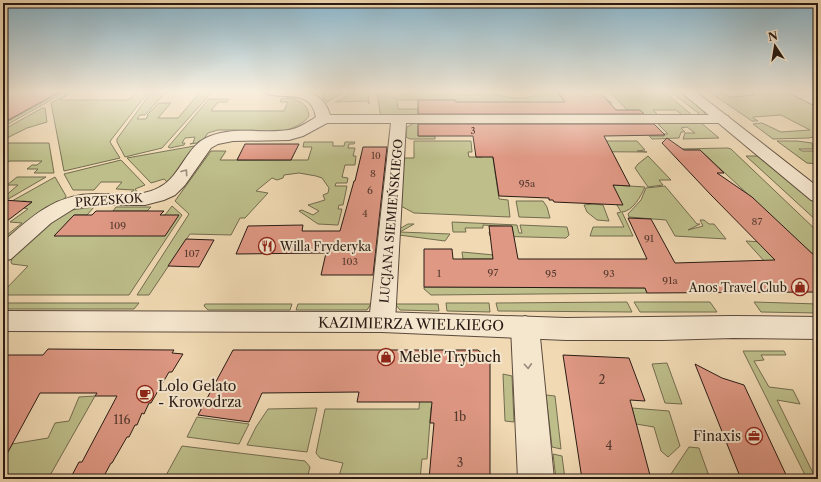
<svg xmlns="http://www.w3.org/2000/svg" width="821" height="482" font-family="'Libre Caslon Text',serif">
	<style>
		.green { fill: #bdbe8a; stroke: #736c4f }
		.building { fill: #df9884; stroke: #291b14 }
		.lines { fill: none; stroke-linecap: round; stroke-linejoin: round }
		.minor-casing { stroke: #5b4a3c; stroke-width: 2 }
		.tertiary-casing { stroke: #5b4a3c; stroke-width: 2 }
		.minor { fill: #f5e6ce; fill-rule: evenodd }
		.tertiary { fill: #f5e6ce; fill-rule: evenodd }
		.oneway { stroke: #998b7a }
		.labels { text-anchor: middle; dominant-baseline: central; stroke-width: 4; stroke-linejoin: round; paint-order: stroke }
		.far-number-label { font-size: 9px; fill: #563a30 }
		.number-label { font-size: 10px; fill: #563a30 }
		.street-label { font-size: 12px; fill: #291b14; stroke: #f5e6ce }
		.poi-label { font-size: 12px; fill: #291b14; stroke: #f5e6ce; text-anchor: start }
		.near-number-label { font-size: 12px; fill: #563a30 }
		.near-street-label { font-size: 14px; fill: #291b14; stroke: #f5e6ce }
		.near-poi-label { font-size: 14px; fill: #291b14; stroke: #f5e6ce; text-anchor: start }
	</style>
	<rect width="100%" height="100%" fill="#f0d9b3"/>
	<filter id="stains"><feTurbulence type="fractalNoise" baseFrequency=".005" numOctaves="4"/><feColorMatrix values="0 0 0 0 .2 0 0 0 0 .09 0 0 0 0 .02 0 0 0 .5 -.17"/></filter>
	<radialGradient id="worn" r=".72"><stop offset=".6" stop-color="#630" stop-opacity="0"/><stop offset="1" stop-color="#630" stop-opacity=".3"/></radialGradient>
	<path class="green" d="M63,91H67L3,127V124Z
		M72,91H83L72,92L60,100H128L138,92H130L132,91L151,92L142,100L111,140L110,142L120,158L64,171L51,103Z
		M157,91H170L165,93L145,115H140L137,119H146L148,115H147L159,103H171L158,118H178L201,91H213L162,148L125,157L117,142V139L147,98L152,94H158L160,92H155Z
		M324,91H343V93L327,102L323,98Z
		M350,91H368L369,104L367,101L335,102L348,96Z
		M377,91H453C466,98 476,94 489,93C491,93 495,95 498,95C508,98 533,101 538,92L557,91L563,100H608L612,103L456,102L455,100H397L398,109H422L419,117H385L380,113Z
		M622,91H663L692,115H682L676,110H653L659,116L633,115L630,113L610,92H623Z
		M670,91H678L703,110L705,114L702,116Z
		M708,91H717L730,97L755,95L746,91H794L817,105H814H818V136L809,138L773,139L753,124L762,123L781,132L810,130L781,115L753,117V118L758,121H752Z
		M290,98C300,101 308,104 309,116C300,130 267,137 254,130H218L208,133L203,140L199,141L197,143L190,144L193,143L195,137L185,138L182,143H185L184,145L170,148L168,147L209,99H229L227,102H218L211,111H284L288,102H280L281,99Z
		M42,108H45L47,122L27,128L3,140V130Z
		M435,122V124L418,136H435V139H410L406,137L407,127L414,123Z
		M656,122H700L719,138L683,139L685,133H695L687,127L681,128L685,132H681L679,138L652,139L649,136H664L663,134H668L658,124H660Z
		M414,141H471L472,152H468L469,157H482L475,141H637L645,150L637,151L647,152L492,151L499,199L508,200L510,217L414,213L399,205L402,158H414Z
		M777,141H797L812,143L813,149H799L802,151H813L815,161H813L818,164L807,163Z
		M304,142H333V146H344L345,142H355L354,144H349L348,148H355L353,156H356L355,165H345L342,177L348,178L347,183H336L335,186H347L343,205H339L338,209H342L338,225L318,224L299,211L302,210L313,215L319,211L308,205L325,200L323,195L328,193L329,188L322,178L316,176L299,173L284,175L283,178L277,180L272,178L256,191L268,193L245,218H240L231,235L190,234L149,295H137L189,214L175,201L211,151H226L220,160H308L312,147H303Z
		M3,143H49L54,173H34L38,169H27L32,165H37L42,161H10L3,163Z
		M200,145L169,184L164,179L151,183L127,158Z
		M728,148L731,149L818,232V259L700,150H678L677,149Z
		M648,156L671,180H659L663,185L648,187L635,168L638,164Z
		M746,156H760L818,205V222Z
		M121,160L145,185L135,189L139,194L127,195L134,190L116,189L122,182H101L94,190H73L64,174Z
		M604,164L614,185L645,187C641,196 633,211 622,212L633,236H590L593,227H624L617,213L621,212L614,200Z
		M17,177H46L3,202V198L18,185H7Z
		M55,177L66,196V197L3,248V238L22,223L10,222L28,209L24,208L32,202L23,201L3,216V206Z
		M665,186L697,224H700L688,230L703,226L700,220H704L709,224H714L726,239L675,236L666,220L629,217L628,214L641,200L646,188Z
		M516,201H543L547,207L550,218L519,217Z
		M593,204L603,205L609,221L597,220L587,212L584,205Z
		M172,206L182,215L129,295H3V292L28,266L12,264L11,262L12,258L52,222L71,210L94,207L87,215H74L55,236L165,215Z
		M116,207H151L147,211H113Z
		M452,222L517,225L519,233H522L520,225L567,227L569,235L566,238L490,236L489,232L513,233L512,227L483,225V228H465L466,232H453Z
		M408,224H414L400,232L450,234L445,241L399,235V229Z
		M746,241L763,242L784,263H766Z
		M462,252L494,255V259H463Z
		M424,287L645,288L647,293L431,295L424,289Z
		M627,302L632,312L498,311L496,303Z
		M634,302H710L717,312H640Z
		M754,302L818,304V313L761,312Z
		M3,303H139L134,309H3Z
		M446,303H489L490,312L447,311Z
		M205,304H292L290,310H208L204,306Z
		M298,304H371L367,310H296Z
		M395,304H438L439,311L400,310Z
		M743,351H784L786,355H761L764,360L754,361L769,387L793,390L800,404L777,400L816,479H807Z
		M667,363L682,404L665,403L652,364Z
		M503,374L512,376L514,422L505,421Z
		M420,394L437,396L431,408L427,459H422L420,479H338L343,463L320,458L316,453L325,409H419Z
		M546,395L555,396L561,449L552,447Z
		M95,396L48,479H3V461L12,444L48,438L55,423L69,421L79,397Z
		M317,408L307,452L247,445L256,427L268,409Z
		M632,408L669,411L680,446L668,457L661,451L654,427L636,424Z
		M197,417L249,424L239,444L187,437Z
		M182,446L305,461L310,467L307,479H164Z
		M689,447L699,448L710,479H670L669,477Z
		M553,454L562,456L565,479H556Z"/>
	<path class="building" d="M3,91H61L3,123Z
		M557,91H599L616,110H640L644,114H418V100H455L456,102H565Z
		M418,124H654L665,135L604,136L630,186L613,185L623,205L554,202L553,200H549V198L499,196L493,157H476L473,136H418Z
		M667,138L684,150H700L724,173H717L752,197L818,259V292L647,293L645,288L424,287V249H452L453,259H493L489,226H512L518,259H647L628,218L651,219L675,263L775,260L711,195L662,143Z
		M245,144H299L291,160H237Z
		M363,147H387L373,275H321L326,253L236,254L248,226L303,225L302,231H340L354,181H355Z
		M3,200L32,202L3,224Z
		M96,211H164L160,215H179L165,236H54L74,215H92Z
		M186,239L214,240L199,267L168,266Z
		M48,349L174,350L172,353L183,354L172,372H169L151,403H149L144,414L142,413L137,425H135L129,437H127L112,463H111L104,476L100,479H70L79,462H82L117,396H95L97,393H40L3,461V355H43Z
		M233,350H478L490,360V479H429L434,423H430L432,402H357L359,392L262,393L249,422L198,415Z
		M563,355L629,358L645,401L630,400L651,479H582Z
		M695,364L722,378L744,385L788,479H741Z"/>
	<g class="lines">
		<g class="minor-casing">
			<path id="minor" d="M265,91C272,90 280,91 288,91C307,91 324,93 330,115H723L728,116L730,119L728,122L723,123H406L395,322L391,329L382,332L373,329L369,322L391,123H327L303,136L289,140L233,141L218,144L211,148L185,185L175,195L164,200L145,205H93L75,208L51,223L11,259L3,261V242C31,217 55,194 95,194C116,193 141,198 160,187C181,176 186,146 208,137C234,126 262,134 289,130C298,129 308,122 316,117C311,90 288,99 267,94Z
				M791,91H806L818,97V107L792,94Z
				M525,316L535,320L539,327L554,479H518L511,327L515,320Z"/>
		</g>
		<g class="tertiary-casing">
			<path id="tertiary" d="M680,91H695L818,187V202L811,200Z
				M3,311L382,312L566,318L733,316L818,317V339L733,338L663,340H566L382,332L3,331Z"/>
		</g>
		<use href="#minor" class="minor"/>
		<use href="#tertiary" class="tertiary"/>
	</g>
	<defs><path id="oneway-chevron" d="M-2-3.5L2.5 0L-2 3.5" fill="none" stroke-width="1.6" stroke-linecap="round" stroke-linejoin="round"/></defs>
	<g class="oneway">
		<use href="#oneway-chevron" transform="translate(185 172) rotate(-54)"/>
		<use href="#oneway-chevron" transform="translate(528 366) rotate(86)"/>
	</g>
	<linearGradient id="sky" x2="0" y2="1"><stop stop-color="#89b7ce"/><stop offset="0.58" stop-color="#f8eedd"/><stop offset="1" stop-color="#f8eedd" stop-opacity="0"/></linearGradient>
	<rect width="821" height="158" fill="url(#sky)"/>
	<defs>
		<g id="restaurant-ring" transform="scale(0.9)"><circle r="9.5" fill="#f5e6ce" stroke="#8f2418" stroke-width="1.5"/><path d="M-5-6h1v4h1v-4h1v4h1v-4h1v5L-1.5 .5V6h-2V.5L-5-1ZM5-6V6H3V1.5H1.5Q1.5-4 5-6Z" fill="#8f2418"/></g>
		<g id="shop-ring" transform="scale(0.9)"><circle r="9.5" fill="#f5e6ce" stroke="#8f2418" stroke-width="1.5"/><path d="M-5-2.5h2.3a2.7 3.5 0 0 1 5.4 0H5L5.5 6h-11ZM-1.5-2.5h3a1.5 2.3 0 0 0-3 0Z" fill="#8f2418"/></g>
		<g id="cafe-ring" transform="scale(0.9)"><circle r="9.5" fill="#f5e6ce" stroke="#8f2418" stroke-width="1.5"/><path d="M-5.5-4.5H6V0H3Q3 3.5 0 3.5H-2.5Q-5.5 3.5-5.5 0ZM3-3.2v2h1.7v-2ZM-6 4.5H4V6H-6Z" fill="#8f2418"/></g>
		<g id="office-ring" transform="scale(0.9)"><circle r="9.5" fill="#f5e6ce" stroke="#8f2418" stroke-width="1.5"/><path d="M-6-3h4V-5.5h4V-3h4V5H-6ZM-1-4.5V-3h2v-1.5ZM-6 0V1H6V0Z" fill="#8f2418"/></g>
	</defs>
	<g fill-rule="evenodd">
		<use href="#restaurant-ring" x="267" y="246"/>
		<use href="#shop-ring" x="800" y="287"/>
		<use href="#shop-ring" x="386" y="357"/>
		<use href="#cafe-ring" x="145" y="394"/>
		<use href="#office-ring" x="754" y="436"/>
	</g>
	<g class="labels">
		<g class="far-number-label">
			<text x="473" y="130">3</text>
			<text x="376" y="155">10</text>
		</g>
		<g class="number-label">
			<text x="373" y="173">8</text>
			<text x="527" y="183">95a</text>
			<text x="370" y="190">6</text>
			<text x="365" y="213">4</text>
			<text x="757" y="221">87</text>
			<text x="118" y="225">109</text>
			<text x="649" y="238">91</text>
			<text x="192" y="253">107</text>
			<text x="350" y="261">103</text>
			<text x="493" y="272">97</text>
			<text x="439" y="273">1</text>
			<text x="551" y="273">95</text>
			<text x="609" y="273">93</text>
			<text x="670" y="280">91a</text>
		</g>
		<g class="street-label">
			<text transform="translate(109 200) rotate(-4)">PRZESKOK</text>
			<text transform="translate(391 221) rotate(-85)">LUCJANA SIEMIEŃSKIEGO</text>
		</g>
		<g class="poi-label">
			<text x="280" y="246">Willa Fryderyka</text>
			<text x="787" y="287" text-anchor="end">Anos Travel Club</text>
		</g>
		<g class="near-number-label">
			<text x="602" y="379">2</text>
			<text x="460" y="416">1b</text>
			<text x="122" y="419">116</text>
			<text x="609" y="445">4</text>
			<text x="460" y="462">3</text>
		</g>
		<g class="near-street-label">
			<text transform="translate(411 324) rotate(1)">KAZIMIERZA WIELKIEGO</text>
		</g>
		<g class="near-poi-label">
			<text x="399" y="357">Meble Trybuch</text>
			<text x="158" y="386">Lolo Gelato<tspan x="158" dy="16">- Krowodrza</tspan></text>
			<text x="741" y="436" text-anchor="end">Finaxis</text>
		</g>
	</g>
	<rect width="821" height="482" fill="none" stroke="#f0d9b3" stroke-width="16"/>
	<rect x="4" y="4" width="813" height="474" fill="none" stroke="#291b14" stroke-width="2"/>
	<rect x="8" y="8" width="805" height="466" fill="none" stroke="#291b14"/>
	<g transform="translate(775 46) rotate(348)" stroke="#f5e6ce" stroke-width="3" paint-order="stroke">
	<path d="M0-3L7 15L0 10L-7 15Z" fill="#291b14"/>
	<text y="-6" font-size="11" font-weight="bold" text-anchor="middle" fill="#291b14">N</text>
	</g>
	<rect width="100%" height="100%" filter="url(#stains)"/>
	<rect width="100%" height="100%" fill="url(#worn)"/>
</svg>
